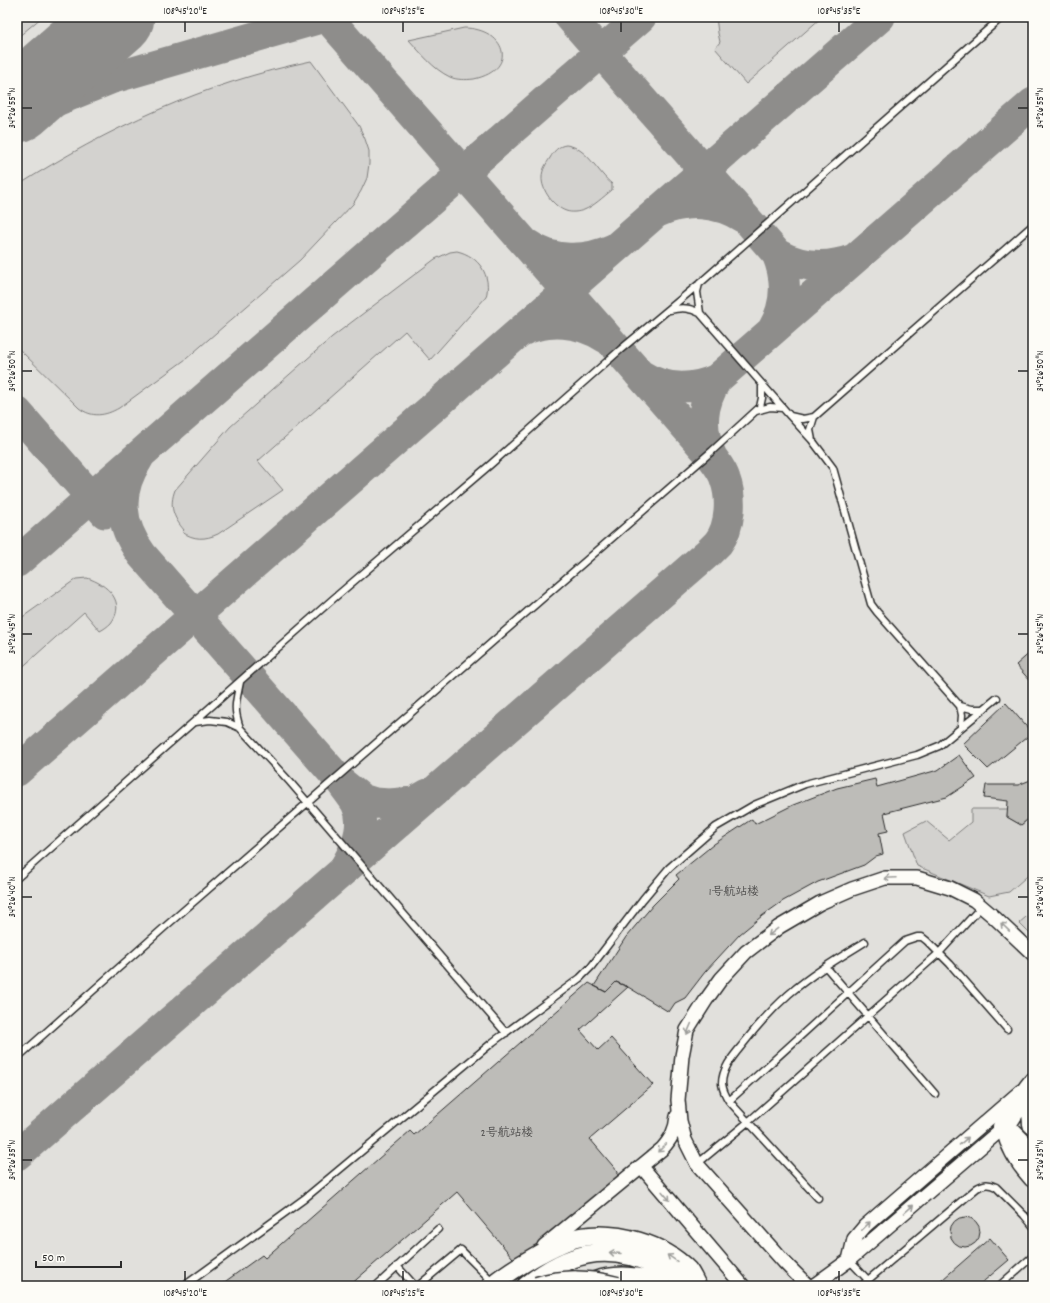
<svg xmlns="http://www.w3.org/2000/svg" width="1050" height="1303" font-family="Dekko,'LXGW WenKai TC',sans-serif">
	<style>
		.built { fill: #e1e0dc }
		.green { fill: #d3d2cf; stroke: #7f7e7d }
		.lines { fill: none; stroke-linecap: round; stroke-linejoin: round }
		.taxiway { stroke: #8e8d8b; stroke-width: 31 }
		.runway { stroke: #8e8d8b; stroke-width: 77 }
		.building { fill: #bdbcb8; stroke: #2b2b2b }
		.lane-casing { stroke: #2b2b2b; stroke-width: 9 }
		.street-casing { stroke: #2b2b2b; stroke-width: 16 }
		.secondary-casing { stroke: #2b2b2b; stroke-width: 21 }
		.primary-casing { stroke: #2b2b2b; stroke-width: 23 }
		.highway-casing { stroke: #2b2b2b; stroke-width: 25 }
		.lane { stroke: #fdfcf7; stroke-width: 6 }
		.street { stroke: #fdfcf7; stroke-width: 13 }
		.secondary { stroke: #fdfcf7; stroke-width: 18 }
		.primary { stroke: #fdfcf7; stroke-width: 20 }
		.highway { stroke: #fdfcf7; stroke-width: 22 }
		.secondary-bridge-casing { stroke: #2b2b2b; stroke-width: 21; stroke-linecap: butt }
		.secondary-bridge { stroke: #fdfcf7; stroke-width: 18 }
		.oneway { stroke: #9e9e9b }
		.ticks { fill: none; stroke: #2b2b2b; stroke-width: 1.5 }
		.labels { text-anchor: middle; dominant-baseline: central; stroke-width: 3; stroke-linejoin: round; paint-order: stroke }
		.number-label { font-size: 12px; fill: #504f4e }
		.neatline { fill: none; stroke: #2b2b2b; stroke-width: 1.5 }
		.ticks-label { font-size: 10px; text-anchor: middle; fill: #2b2b2b }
	</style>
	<rect width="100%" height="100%" fill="#f0efeb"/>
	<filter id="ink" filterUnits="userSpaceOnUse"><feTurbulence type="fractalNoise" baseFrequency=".025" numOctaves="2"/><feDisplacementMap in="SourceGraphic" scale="8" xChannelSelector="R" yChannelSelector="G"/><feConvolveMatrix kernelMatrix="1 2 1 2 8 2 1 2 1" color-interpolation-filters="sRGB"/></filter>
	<g filter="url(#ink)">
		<path class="built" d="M17,17H1033V1286H17Z"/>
		<path class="green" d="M17,17H42L17,38Z
			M716,17H822L746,84L715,48L720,42L718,33Z
			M464,28C505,28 520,69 474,79C466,80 456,80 450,77C433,69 421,53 409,40Z
			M311,61L359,126L365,139L369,151V164L367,178L361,191L353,204L300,260L186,359L119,408C105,416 92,418 79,408L17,347V186C108,128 204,83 311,61Z
			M566,145C587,147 597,172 612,184V190C603,197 594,206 584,210C578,212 572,213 566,211C554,207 541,190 542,177C542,170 546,164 550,158C554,151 558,146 566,145Z
			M457,251C479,256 492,276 486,297L430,360L405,331L258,461L283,490L218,534C205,540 194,540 182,532L184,530C173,517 169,506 175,490L230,427L332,337L435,259L450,252Z
			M87,578C107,584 127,602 111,623C108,626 104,629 100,631L84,612L17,672V621L76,579Z
			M971,809H1008L1007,817L1021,825L1033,815V871L1009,892L989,896L917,866L905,832L926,821L949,840L971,822Z
			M1033,911V937L1019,923Z"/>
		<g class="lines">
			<path class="taxiway" d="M570,17L777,254C788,280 787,306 772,331
				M17,117L113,78L324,17
				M658,212C686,199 718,201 744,218
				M527,244C552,262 585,262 613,249
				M777,254C802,268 827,269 854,259
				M520,332C548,318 580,321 606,338
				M639,374C664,390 691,391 717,379L1033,103
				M17,412L105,513
				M712,457C699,429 701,405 717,379
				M138,459C116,492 119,524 142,555L341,782C346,789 352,796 356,803C367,824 356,849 345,867
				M17,562L641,17
				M17,771L880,17
				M342,783L362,799L375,803L389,804L414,802L428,794
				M17,1155L709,552C712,549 715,546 718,543C731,526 732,498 725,479C723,471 717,464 712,457L327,17"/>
			<path class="runway" d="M17,104L116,17"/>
		</g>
		<path class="building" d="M1033,650V684L1016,665Z
			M1006,703L1032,733L988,769L963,744Z
			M959,755L976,778L947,797L884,813L888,831L879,833L883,854L876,856L864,865L818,882L783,901L762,916L740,934L705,972L685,998L675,1003L669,1012L628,987L616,982L606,992L594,986L626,937L653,905L679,879L676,875L714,844L752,819L755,824L793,805L837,788L875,779L877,787L938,770Z
			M1033,779V815L1021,825L1007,817L1008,801L984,798L986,785H1018Z
			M616,982L628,987L580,1030L598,1050L611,1038L653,1085L590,1139L618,1172L617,1181L518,1264L457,1192L349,1286H219L262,1255L265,1258L410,1131L414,1135L589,983L606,992Z
			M950 1232a15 15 0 1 1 30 0a15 15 0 1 1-30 0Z
			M990,1238L1009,1260L978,1286H935Z"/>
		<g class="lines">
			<g class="lane-casing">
				<path id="lane" d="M699,284L697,292L700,313L790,416L803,419L814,417L1033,225
					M670,310C682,307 690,308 700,313
					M756,411L770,407L783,408
					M790,416L812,440L833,468L871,604L877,612L960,706L962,715L961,727
					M812,440L810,430L814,417
					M240,682C236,702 233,708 240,728
					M960,706L972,709H984
					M195,722L210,720L227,722L240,728L290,782L506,1033
					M17,878L333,599L491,464L620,350L699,284L1002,17
					M826,967L935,1094
					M17,1058L167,925L712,451L760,407L762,398V384
					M729,1101L905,941L917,937H922L927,941L950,964L1007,1029
					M697,1164L748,1122L939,953L982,906
					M818,1198L729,1101C725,1095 723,1090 722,1084C722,1068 734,1055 743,1044C757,1026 772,1009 789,994C812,974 839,958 865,942
					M849,1260L868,1280L977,1188C984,1184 988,1183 996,1187L1024,1215L1033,1226
					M397,1266L415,1286
					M184,1286L304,1199L493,1042L580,978L591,967L643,899L669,868L716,827L754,805L805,784L917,755L939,746L997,698
					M376,1286L438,1229
					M418,1286L461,1250L494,1283
					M862,1286L868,1280
					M999,1286L1033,1256"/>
			</g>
			<g class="street-casing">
				<path id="street" d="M641,1166L743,1286
					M544,1246L662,1149C671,1139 676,1130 677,1116
					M849,1260L854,1239L865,1226L1021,1091
					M808,1286L784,1262L697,1164L685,1140L680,1121L678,1100L682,1056L687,1030L706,1000L721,979L746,952L779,927L820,903L852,889L885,878H917L950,888L974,900L994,917L1033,954
					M813,1286L849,1260L1004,1127"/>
			</g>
			<g class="secondary-casing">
				<path id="secondary" d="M1005,1128C1010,1148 1019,1163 1033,1178
					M491,1286C510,1270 557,1241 581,1237C617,1231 663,1244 688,1270C692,1275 694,1281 697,1286
					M526,1286C567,1253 606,1242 654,1265C661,1268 670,1271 677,1275C681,1278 684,1283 688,1286"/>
			</g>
			<g class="primary-casing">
				<path id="primary" d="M1033,1105L1032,1111L1033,1124
					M1004,1127L1029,1088L1033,1083"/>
			</g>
			<g class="highway-casing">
				<path id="highway" d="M1004,1127L1033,1156
					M592,1284C614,1276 640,1277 661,1286"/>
			</g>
			<use href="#lane" class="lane"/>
			<use href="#street" class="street"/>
			<use href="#secondary" class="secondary"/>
			<use href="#primary" class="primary"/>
			<use href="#highway" class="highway"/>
			<g class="secondary-bridge-casing">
				<path id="secondary-bridge" d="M537,1286C562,1278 592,1279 617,1286"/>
			</g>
			<use href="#secondary-bridge" class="secondary-bridge"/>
		</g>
		<defs><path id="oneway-shaft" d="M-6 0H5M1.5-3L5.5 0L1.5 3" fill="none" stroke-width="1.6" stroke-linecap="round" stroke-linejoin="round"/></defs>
		<g class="oneway">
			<use href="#oneway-shaft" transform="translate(890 878) rotate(177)"/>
			<use href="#oneway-shaft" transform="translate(1005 927) rotate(-136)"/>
			<use href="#oneway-shaft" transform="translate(773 932) rotate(142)"/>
			<use href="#oneway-shaft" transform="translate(689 1029) rotate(113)"/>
			<use href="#oneway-shaft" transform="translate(964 1141) rotate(-41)"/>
			<use href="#oneway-shaft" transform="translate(662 1148) rotate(136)"/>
			<use href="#oneway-shaft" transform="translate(666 1196) rotate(50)"/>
			<use href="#oneway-shaft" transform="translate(909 1209) rotate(-41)"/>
			<use href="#oneway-shaft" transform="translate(866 1226) rotate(-45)"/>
			<use href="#oneway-shaft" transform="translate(615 1253) rotate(-175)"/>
			<use href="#oneway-shaft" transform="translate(672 1258) rotate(-146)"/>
		</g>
	</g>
	<path class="ticks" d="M185,22V32M403,22V32M621,22V32M839,22V32M22,108H32M1018,108H1028M22,371H32M1018,371H1028M22,634H32M1018,634H1028M22,897H32M1018,897H1028M22,1160H32M1018,1160H1028M185,1271V1281M403,1271V1281M621,1271V1281M839,1271V1281"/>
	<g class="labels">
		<g class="number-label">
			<text x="734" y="892">1号航站楼</text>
			<text x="507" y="1133">2号航站楼</text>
		</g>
	</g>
	<rect width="1050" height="1303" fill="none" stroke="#fdfcf7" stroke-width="44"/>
	<path d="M36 1261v6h85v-6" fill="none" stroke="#2b2b2b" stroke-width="2"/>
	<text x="42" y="1261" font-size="12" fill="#2b2b2b" stroke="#fdfcf7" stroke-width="3" paint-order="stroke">50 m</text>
	<rect x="22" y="22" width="1006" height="1259" class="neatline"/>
	<g class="ticks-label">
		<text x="185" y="14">108°45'20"E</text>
		<text x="403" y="14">108°45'25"E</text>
		<text x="621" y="14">108°45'30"E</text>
		<text x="839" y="14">108°45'35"E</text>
		<text transform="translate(11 108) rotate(-90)" y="4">34°26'55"N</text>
		<text transform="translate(1039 108) rotate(-90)" y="4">34°26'55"N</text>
		<text transform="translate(11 371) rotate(-90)" y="4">34°26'50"N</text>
		<text transform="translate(1039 371) rotate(-90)" y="4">34°26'50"N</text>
		<text transform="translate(11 634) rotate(-90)" y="4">34°26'45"N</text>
		<text transform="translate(1039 634) rotate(-90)" y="4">34°26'45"N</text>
		<text transform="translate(11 897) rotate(-90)" y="4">34°26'40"N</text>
		<text transform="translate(1039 897) rotate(-90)" y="4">34°26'40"N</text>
		<text transform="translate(11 1160) rotate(-90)" y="4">34°26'35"N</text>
		<text transform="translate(1039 1160) rotate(-90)" y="4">34°26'35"N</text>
		<text x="185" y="1296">108°45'20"E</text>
		<text x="403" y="1296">108°45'25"E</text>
		<text x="621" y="1296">108°45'30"E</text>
		<text x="839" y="1296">108°45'35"E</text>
	</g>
</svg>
